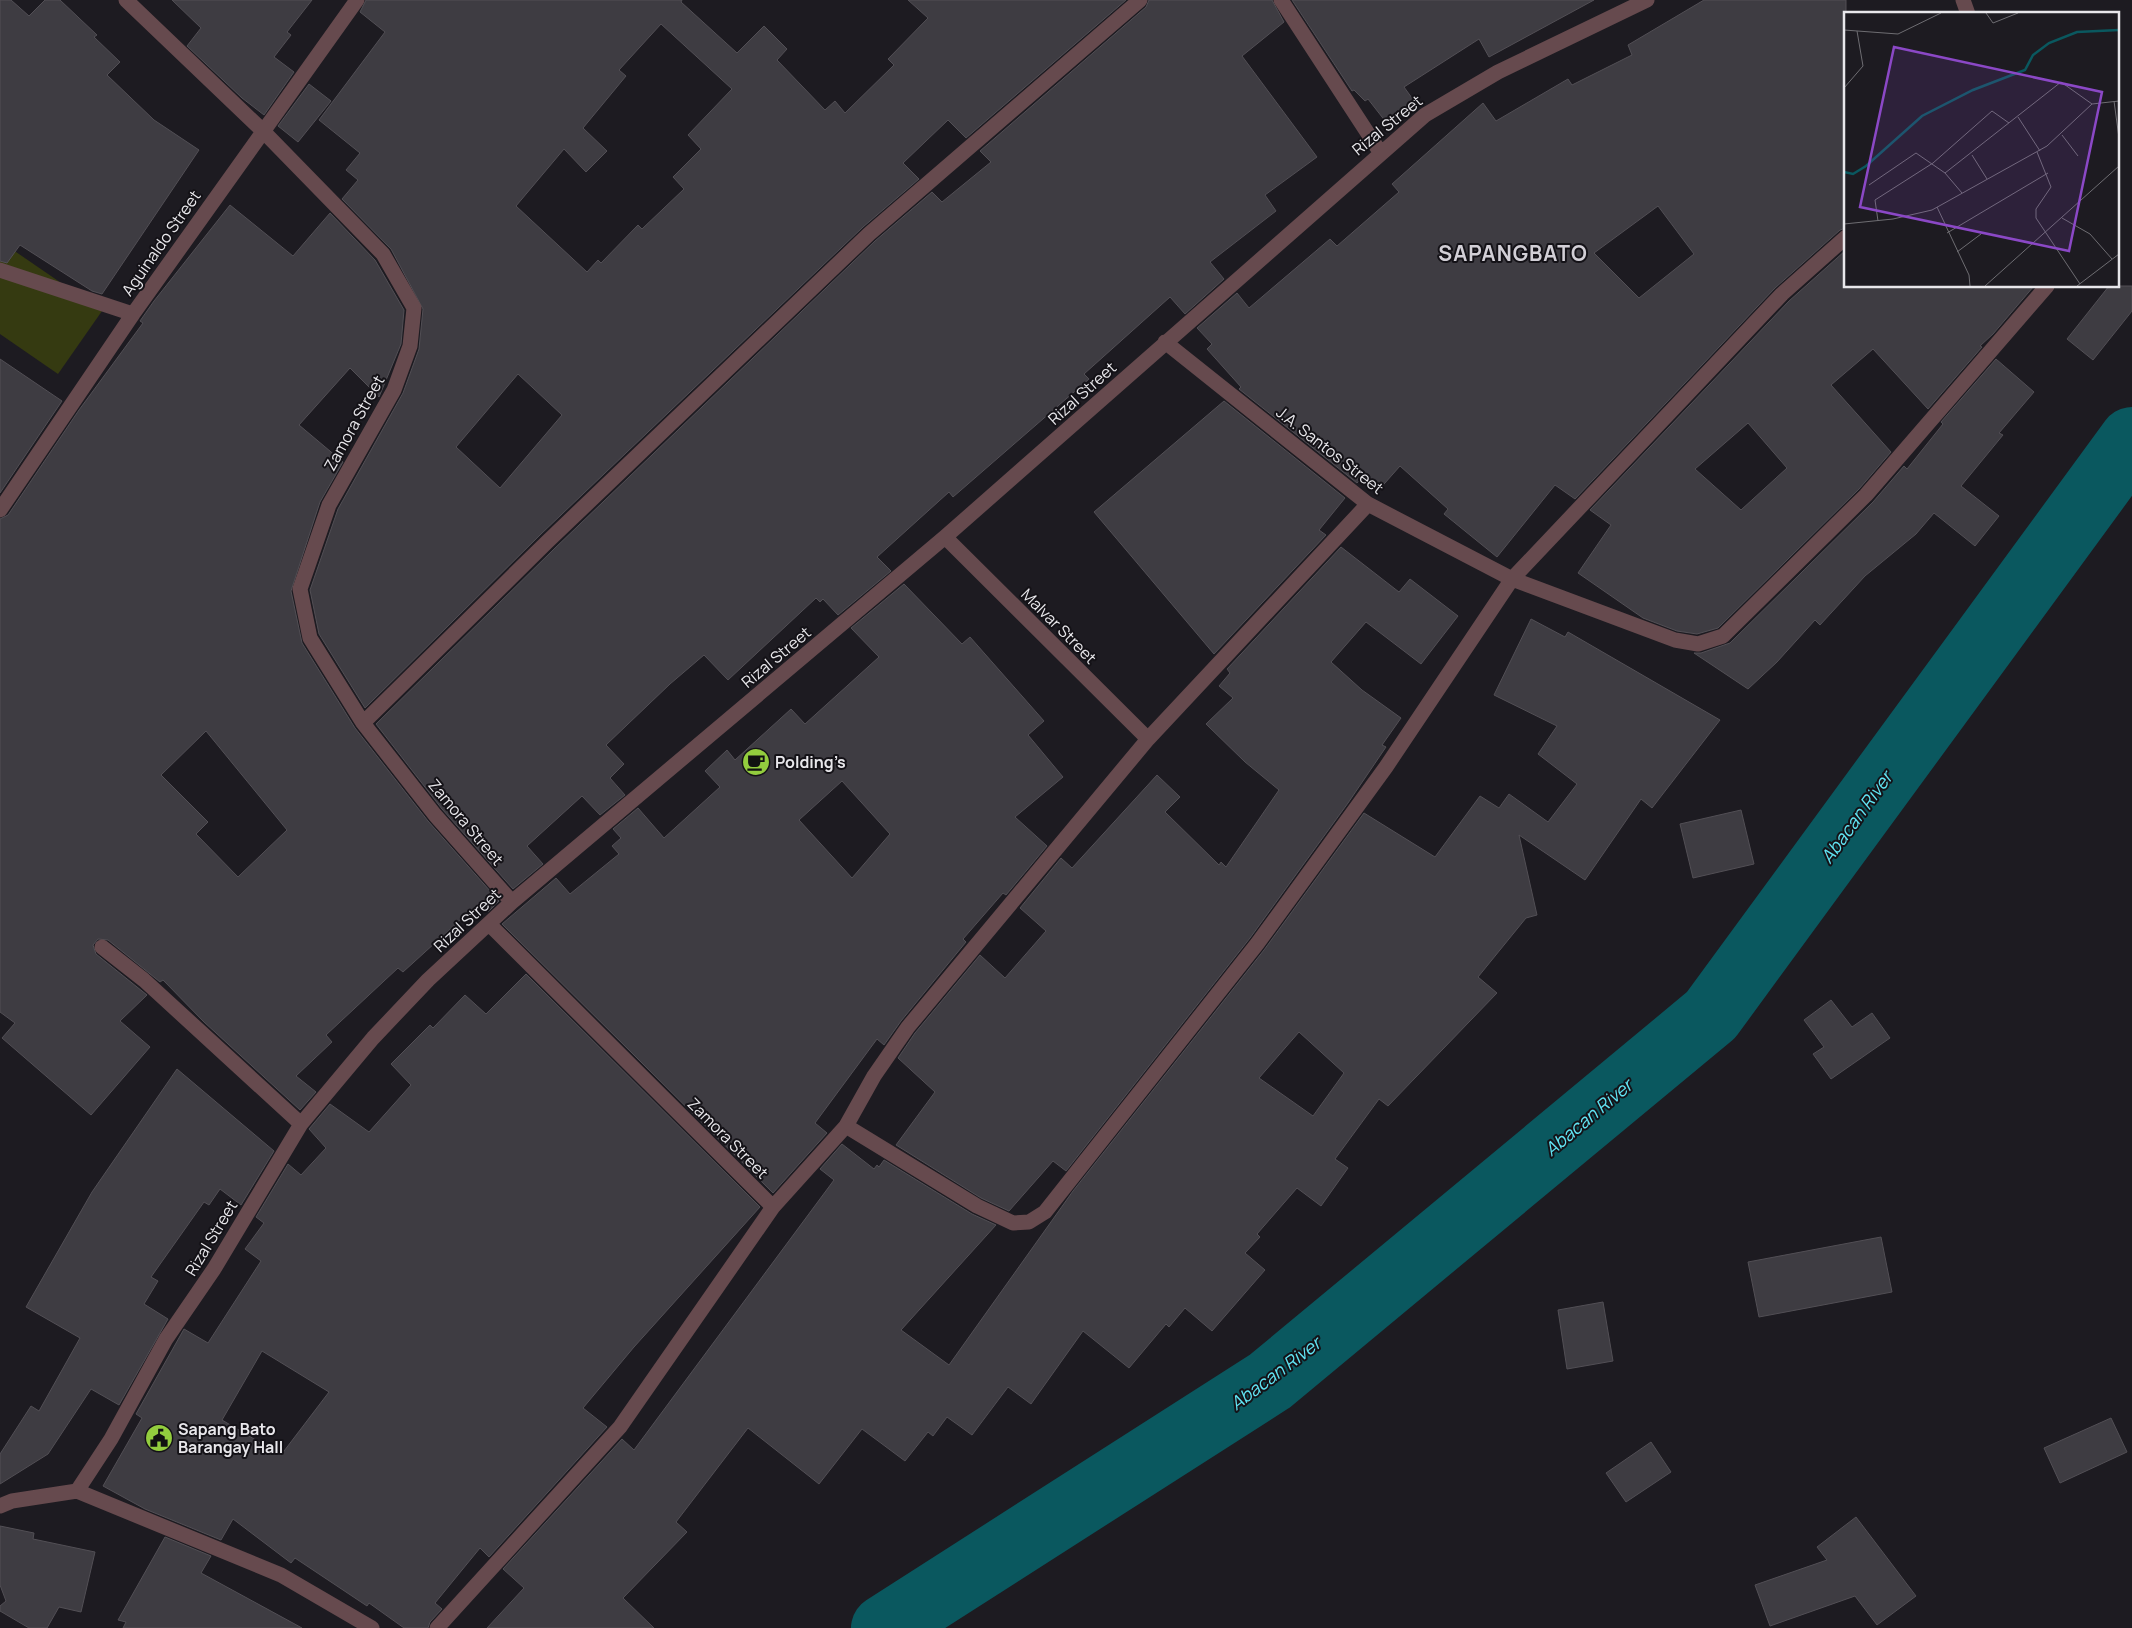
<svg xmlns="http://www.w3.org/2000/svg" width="2132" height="1628" font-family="Manrope,sans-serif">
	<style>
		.green { fill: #353a11 }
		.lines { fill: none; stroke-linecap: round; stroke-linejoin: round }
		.river { stroke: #0a585f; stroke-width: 66 }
		.building { fill: #3e3c42; stroke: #524f55; fill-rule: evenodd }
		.minor { stroke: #664a4e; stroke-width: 15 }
		.labels { text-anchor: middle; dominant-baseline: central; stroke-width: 4; stroke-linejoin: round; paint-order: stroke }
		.street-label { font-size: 16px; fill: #e8e7eb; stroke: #141217 }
		.poi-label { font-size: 16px; font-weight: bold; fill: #e8e7eb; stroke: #141217; text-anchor: start }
		.water-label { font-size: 18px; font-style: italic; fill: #61e5f4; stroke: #141217 }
		.district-label { font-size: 21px; font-weight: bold; letter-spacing: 1px; fill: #d2cfd6; stroke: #141217 }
		.inset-river { fill: none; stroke: #0a585f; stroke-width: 2.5 }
		.inset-road { fill: none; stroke: #6e6d72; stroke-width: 1 }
		.view { fill: #8b48c6; fill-opacity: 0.15; stroke: #8b48c6; stroke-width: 2.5 }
		.inset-edge { fill: none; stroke: #e8e7eb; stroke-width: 2.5 }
	</style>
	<rect width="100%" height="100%" fill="#1d1b21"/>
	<path class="green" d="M0,241L102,311L58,374L0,334Z"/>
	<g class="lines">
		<path class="river" d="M884,1628L1270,1381L1711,1015L2132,440"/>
	</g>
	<path class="building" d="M0,0H11L29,16L45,0H60L97,35L94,37L120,62L107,75L154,120L199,150L102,294L92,291L20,245L7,263L0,261Z
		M172,0H312L287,32L291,35L274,57L294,72L264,115L242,98L187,46L201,28Z
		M366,0H682L681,2L737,53L764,26L787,49L777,60L825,110L835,101L845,113L894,65L888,59L928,18L908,0H1126L966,138L948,120L903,163L919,179L863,227L540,535L365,708L319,634L310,590L338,509L403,393L419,349L423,309L391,249L342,199L358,180L346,170L360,153L319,120L385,32L360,12ZM661,24L732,89L688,135L701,149L673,177L684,189L642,229L638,225L601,263L598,260L587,272L516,206L564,149L586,172L607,151L583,128L626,76L619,70ZM518,374L562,415L500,488L456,447Z
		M1149,0H1272L1284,22L1242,56L1317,157L1265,195L1276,211L1210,262L1224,279L1185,314L1170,297L1084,374L1089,379L953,497L949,492L877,557L891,571L838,615L823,599L820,602L816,598L728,680L704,655L670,684L606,745L624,764L610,778L625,795L600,815L582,796L527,846L543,864L513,889L442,809L376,724L554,549L875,241L932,192L942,202L991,162L980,151L1146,7Z
		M1292,0H1594L1489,57L1479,39L1404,87L1417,105L1389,126L1368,99L1365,101L1354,90L1352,91Z
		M1704,0H1846V228L1840,230L1775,288L1575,499L1555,485L1497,557L1444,514L1448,509L1400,466L1377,492L1362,478L1357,483L1239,389L1241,387L1207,349L1212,344L1197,328L1237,293L1249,308L1330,239L1337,246L1399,192L1392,184L1483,103L1496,121L1568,79L1572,85L1632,55L1628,45ZM1658,206L1694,254L1639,298L1594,253Z
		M309,84L331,101L298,142L278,126Z
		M230,205L293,256L330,213L375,260L404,310L401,344L379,397L350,368L299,425L343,462L320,502L291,591L302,643L355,728L428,821L499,901L488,912L479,903L403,972L398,968L326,1035L332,1042L296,1076L316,1092L300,1110L204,1022L163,980L160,982L108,940L98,939L93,945L96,954L147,995L120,1021L150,1047L91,1115L2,1038L15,1023L0,1012V519L8,515L79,410L143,323L140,321L154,301ZM206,731L287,830L238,877L196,834L208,822L161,775Z
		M1846,250V286H2034L1993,334L1980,346L1982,347L1928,409L1873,349L1831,385L1891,452L1859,489L1718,628L1697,634L1677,631L1643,618L1578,573L1611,525L1590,510L1789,301ZM1748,423L1787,468L1741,510L1695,469Z
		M2109,286H2132V311L2093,360L2067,339Z
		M0,359L62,401L0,493Z
		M1996,359L2034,392L1999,433L2003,435L1961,486L1999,516L1975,546L1934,513L1916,534L1865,576L1820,625L1815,620L1777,662L1748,689L1694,653H1701L1730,643L1873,502L1904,466L1907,469L1943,424L1941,422Z
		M1224,401L1345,498L1319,530L1326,535L1214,654L1094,512Z
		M1341,547L1399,592L1410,579L1458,616L1421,664L1366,622L1331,662L1362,690L1401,718L1382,745L1386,747L1348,803L1250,938L1066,1171L1053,1161L1009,1211L981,1198L896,1145L935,1092L898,1058L915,1033L980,955L1005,978L1046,931L1020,908L1061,858L1072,868L1157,775L1180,797L1165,812L1219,865L1221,862L1226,867L1279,790L1245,762L1206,724L1233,698L1219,686L1230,673L1227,669Z
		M904,584L962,644L970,637L1044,721L1028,735L1063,777L1015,817L1047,846L1006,895L1003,893L963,939L966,942L901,1021L884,1045L877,1039L815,1123L827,1133L773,1193L502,924L556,878L570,894L619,854L612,846L621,838L613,829L638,808L664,838L720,787L705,771L727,750L735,760L791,709L805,724L879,657L851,628ZM842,781L890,834L852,878L799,820Z
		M1531,619L1565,637L1568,632L1720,720L1652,808L1641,799L1585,880L1519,835L1537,915L1526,918L1478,977L1497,993L1388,1106L1379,1099L1335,1159L1348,1168L1321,1206L1297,1188L1257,1234L1260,1237L1245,1253L1265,1270L1212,1331L1185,1308L1169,1327L1166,1324L1129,1368L1083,1331L1031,1404L1008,1387L972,1435L947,1417L933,1436L928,1432L905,1461L862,1429L819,1484L748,1428L676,1522L687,1532L623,1598L654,1628H487L524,1588L503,1569L622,1439L634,1450L834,1180L820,1169L842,1144L874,1169L877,1165L879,1167L884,1160L972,1214L996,1225L901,1330L949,1365L1073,1191L1264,950L1364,813L1435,857L1480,796L1499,808L1509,794L1548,822L1577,784L1538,754L1557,726L1494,695ZM1299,1032L1344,1073L1313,1116L1259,1078Z
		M1741,810L1754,864L1693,878L1680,824Z
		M526,974L760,1207L634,1347L583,1408L607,1427L489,1557L480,1548L435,1603L442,1609L430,1622L428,1628H404L369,1603L367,1606L295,1558L291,1563L233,1519L221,1540L145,1509L103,1486L142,1418L136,1414L184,1329L208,1343L261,1261L245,1249L264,1223L256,1217L288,1164L301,1175L326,1148L309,1129L330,1104L369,1132L411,1085L391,1064L430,1025L433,1028L465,995L486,1014ZM262,1351L329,1392L281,1455L222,1420Z
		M1831,1000L1852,1027L1872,1013L1890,1038L1831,1079L1813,1054L1824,1047L1804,1020Z
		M177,1069L274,1151L241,1205L220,1189L209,1205L204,1202L151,1277L158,1281L144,1304L168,1319L119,1405L91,1389L48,1454L0,1484V1454L31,1406L39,1411L80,1338L26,1307L92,1192Z
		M1881,1237L1892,1292L1759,1317L1748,1262Z
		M1603,1302L1613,1361L1567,1369L1558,1310Z
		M2111,1418L2127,1452L2060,1483L2044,1448Z
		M1651,1442L1671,1472L1626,1502L1606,1473Z
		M1856,1517L1916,1596L1877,1625L1855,1596L1770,1626L1755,1585L1827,1560L1817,1547Z
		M0,1526L34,1533L33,1539L95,1552L81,1612L59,1607L47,1628H29L0,1611V1606L6,1601L0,1585Z
		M165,1537L211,1556L201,1573L302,1628H123L126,1622L118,1620Z"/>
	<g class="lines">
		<path class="minor" d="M126,0L262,130L383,254L414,308L410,346L394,390L329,505L300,589L310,638L363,723L435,815L512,902
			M1281,0L1380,152
			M1963,0L1968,14
			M0,270L133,314
			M1165,342L1368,504L1512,579L1675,640L1698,644L1723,636L1866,495L2047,286
			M0,510L133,314L357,0
			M945,537L1148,739
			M363,723L547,542L869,234L1140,0
			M489,924L773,1207
			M102,947L144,980L301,1124
			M846,1126L977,1206L1013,1223L1029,1222L1045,1212L1257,944L1386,767L1512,579L1782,294L1846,237
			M77,1491L111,1439L166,1339L214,1269L301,1124L373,1038L428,980L512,902L945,537L1425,115L1498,72L1647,0
			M77,1491L281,1575L372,1628
			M0,1506L12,1501L77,1491
			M437,1628L620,1427L773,1207L846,1126L874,1076L908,1027L1148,739L1368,504"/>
	</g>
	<defs>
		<g id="cafe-disc" transform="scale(1.4375)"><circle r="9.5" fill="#93cd3e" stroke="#141217"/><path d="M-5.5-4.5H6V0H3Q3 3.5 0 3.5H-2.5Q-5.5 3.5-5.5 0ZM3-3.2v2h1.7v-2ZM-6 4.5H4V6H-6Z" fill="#111"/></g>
		<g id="civic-disc" transform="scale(1.4375)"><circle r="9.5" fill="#93cd3e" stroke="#141217"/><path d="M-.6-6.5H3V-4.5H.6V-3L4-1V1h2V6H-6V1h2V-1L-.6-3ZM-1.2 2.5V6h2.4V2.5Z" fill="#111"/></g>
	</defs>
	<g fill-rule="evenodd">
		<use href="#cafe-disc" x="756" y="762"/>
		<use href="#civic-disc" x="159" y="1438"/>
	</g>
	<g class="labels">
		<g class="street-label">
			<text transform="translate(1387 125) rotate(-39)">Rizal Street</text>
			<text transform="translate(161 243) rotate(-55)">Aguinaldo Street</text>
			<text transform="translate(1082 393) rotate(-42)">Rizal Street</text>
			<text transform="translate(354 423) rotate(-61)">Zamora Street</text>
			<text transform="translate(1330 450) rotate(38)">J.A. Santos Street</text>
			<text transform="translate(1059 626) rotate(45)">Malvar Street</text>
			<text transform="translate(776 657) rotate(-40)">Rizal Street</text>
			<text transform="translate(466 822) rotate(50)">Zamora Street</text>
			<text transform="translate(467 920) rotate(-43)">Rizal Street</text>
			<text transform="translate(728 1138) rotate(45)">Zamora Street</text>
			<text transform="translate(211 1238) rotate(-59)">Rizal Street</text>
		</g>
		<g class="poi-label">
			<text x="775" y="762">Polding’s</text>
			<text x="178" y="1429">Sapang Bato<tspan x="178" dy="18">Barangay Hall</tspan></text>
		</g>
		<g class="water-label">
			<text transform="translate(1856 817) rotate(-54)">Abacan River</text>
			<text transform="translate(1588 1117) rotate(-40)">Abacan River</text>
			<text transform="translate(1275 1373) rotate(-37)">Abacan River</text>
		</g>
		<g class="district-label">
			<text x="1513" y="253">SAPANGBATO</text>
		</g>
	</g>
	<g transform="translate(1844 12)">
		<rect width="275" height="275" fill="#1d1b21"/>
		<path class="inset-river" d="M0,160L9,162L22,154L78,104L129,78L181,58L189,43L205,31L233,20L275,18"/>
		<path class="inset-road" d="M142,1L149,11L174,1M0,18L54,22L97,1M0,76L19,54L13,19M270,89L275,126M248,92L275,89M174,105L196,139M218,123L234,144M193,140L207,175L192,197V206L236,272M128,143L143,167M101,161L217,70L248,92M25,173L72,141L101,161L118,181M93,195L125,263L126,274M218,206L246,222L268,247M34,209L31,188L89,151L148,99L165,111M0,212L49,207L88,198L203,134L248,92M103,221L204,161M113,240L137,222M141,274L275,154M233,274L275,242"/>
		<path class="view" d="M50,35L258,80L225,239L16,195Z"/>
		<rect width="275" height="275" class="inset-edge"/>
	</g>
</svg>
